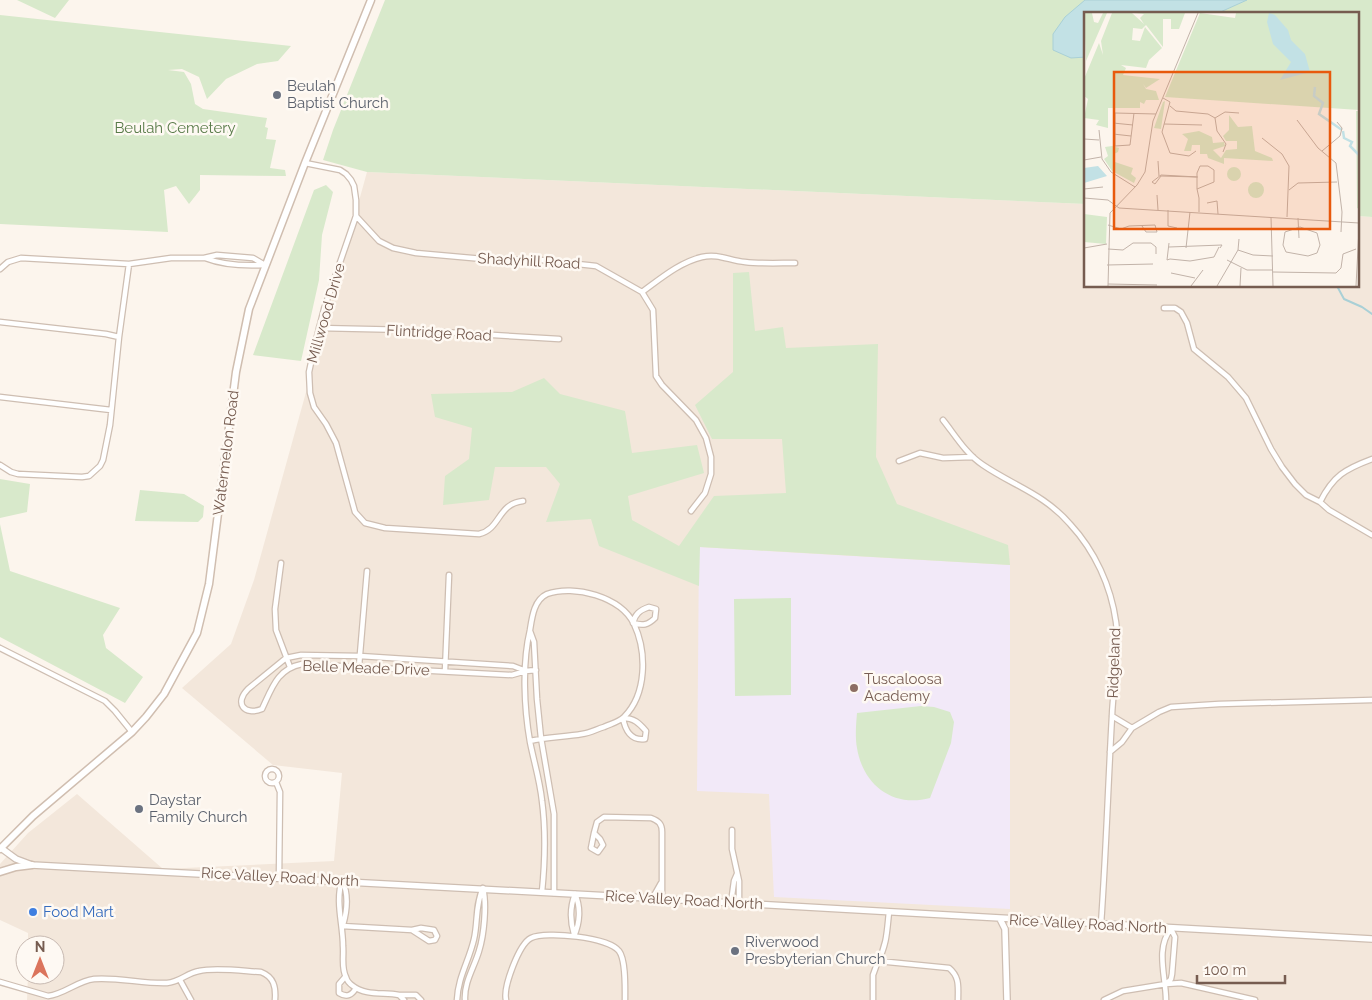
<svg xmlns="http://www.w3.org/2000/svg" width="1372" height="1000" font-family="Raleway,sans-serif">
	<style>
		.residential { fill: #f3e7db }
		.education { fill: #f2e9f8 }
		.green { fill: #d8e9cb }
		.water { fill: #c2e1e5; stroke: #a9d0d6 }
		.lines { fill: none; stroke-linecap: round; stroke-linejoin: round }
		.stream { stroke: #a9d0d6; stroke-width: 2 }
		.minor-casing { stroke: #cebeb2; stroke-width: 7 }
		.tertiary-casing { stroke: #cebeb2; stroke-width: 8 }
		.secondary-casing { stroke: #d0beb0; stroke-width: 9 }
		.minor { stroke: #fff; stroke-width: 4.5 }
		.tertiary { stroke: #fff; stroke-width: 5.5 }
		.secondary { stroke: #fff; stroke-width: 6 }
		.worship-dot { fill: #6b7280; stroke: #fef9f3; stroke-width: 2 }
		.education-dot { fill: #8d6e63; stroke: #fef9f3; stroke-width: 2 }
		.shop-dot { fill: #3f7fe0; stroke: #fef9f3; stroke-width: 2 }
		.labels { text-anchor: middle; dominant-baseline: central; stroke-width: 5; stroke-linejoin: round; paint-order: stroke }
		.worship-label { font-size: 15px; fill: #5b616d; stroke: #fef9f3; text-anchor: start }
		.park-label { font-size: 15px; fill: #597b49; stroke: #fef9f3 }
		.street-label { font-size: 15px; fill: #765c50; stroke: #fef9f3 }
		.education-label { font-size: 15px; fill: #785e54; stroke: #fef9f3; text-anchor: start }
		.shop-label { font-size: 15px; fill: #366cbe; stroke: #fef9f3; text-anchor: start }
		.inset-river { fill: none; stroke: #c2e1e5; stroke-width: 2.5 }
		.inset-road { fill: none; stroke: #c2b3a9; stroke-width: 1 }
		.view { fill: #e8590c; fill-opacity: 0.15; stroke: #e8590c; stroke-width: 2.5 }
		.inset-edge { fill: none; stroke: #765c50; stroke-width: 2.5 }
	</style>
	<rect width="100%" height="100%" fill="#fcf5ed"/>
	<path class="residential" d="M367,172L1086,204V286H1358V216L1372,217V1000H27L28,975H55V945H28V933L0,920V864L28,833L77,794L163,869L334,861L342,773L273,765L182,688L231,644L254,580Z"/>
	<path class="education" d="M699,547L1010,565V909L774,897L769,794L697,791Z"/>
	<path class="green" d="M17,0H69L55,18Z
		M385,0H1372V217L1358,216V14H1086V204L367,172L323,160L333,130Z
		M0,15L291,46L278,61L257,64L226,79L207,99L199,77L182,69L168,70L184,72L191,84L195,104L203,109L267,118L265,127L268,128L266,139L276,140L270,168L285,170L286,176L200,175V190L189,204L176,186L164,190L168,232L0,224Z
		M326,185L333,192L322,235L319,280L301,361L253,355L314,190Z
		M749,272L755,331L783,327L786,348L878,344L876,457L897,504L1008,545L1010,565L700,547L699,586L599,546L591,519L546,522L560,484L546,467H495L489,500L443,505L445,476L469,459L472,428L435,417L431,394L512,392L544,378L560,394L625,411L632,453L697,445L704,473L628,496L632,520L679,546L714,496L786,493L782,439H712L695,405L733,372V273Z
		M0,479L30,484L27,512L0,518Z
		M140,490L184,494L204,506L203,517L198,522L135,521Z
		M0,524L10,571L120,608L103,635L106,648L143,677L125,703L0,637Z
		M791,598V695L735,696L734,599Z
		M921,706L934,707L950,712L954,722L951,743L930,798C893,808 863,785 857,748C855,737 856,725 857,713Z"/>
	<path class="water" d="M1085,0H1247L1216,14H1086V57L1071,58L1053,50V34L1065,17Z"/>
	<g class="lines">
		<path class="stream" d="M1337,286L1344,299L1362,307L1372,314"/>
		<g class="minor-casing">
			<path id="minor" d="M305,163L340,170L346,174L351,180L354,186L356,200V216L324,309L315,344L309,372L310,393L314,407L326,424L336,443L355,512L365,523L385,528L479,534C501,529 497,504 523,501
				M356,216L379,241L393,248L416,253L483,259L541,260L596,266L642,292L653,310L656,376L662,385L696,420L706,438L711,457V474L705,493L691,511
				M205,258C223,265 245,266 264,265
				M0,269L8,262L21,258L129,264L171,258H204L217,255L253,258L265,265
				M642,292C660,279 680,262 702,257C718,253 730,261 745,262C761,264 779,263 795,263
				M1164,308H1175L1181,312L1187,323L1194,349L1228,377L1246,398L1271,449L1282,467L1295,484L1306,495L1320,502L1329,510L1372,535
				M0,322L106,334L119,337
				M319,328L409,330L559,339
				M0,397L111,410
				M943,420C955,435 966,454 983,465C1014,486 1044,494 1070,524C1095,551 1111,586 1116,622C1121,653 1113,685 1112,716C1108,786 1106,855 1101,924
				M899,461L920,453L943,458L973,457
				M0,465L11,472L18,474L82,477L89,476L100,466L103,460L110,425L119,337L129,264
				M1320,502C1333,476 1345,469 1372,459
				M281,563L275,609L276,630L290,667
				M649,607L656,609L655,618C648,625 643,626 633,623C635,614 640,610 649,607Z
				M530,631L534,642L537,699L541,738L554,814V893
				M0,648L105,701L115,711L132,732
				M359,666L367,571
				M445,671L449,575
				M526,671L512,675L302,664C277,669 272,688 262,709C244,716 234,703 248,689L286,658L301,655L360,656L513,666L526,671L536,670
				M1112,716L1132,728
				M623,718C634,718 639,723 646,731L645,739C631,741 625,730 623,718Z
				M530,741C547,737 565,737 582,734C590,733 597,729 604,727C610,724 619,722 624,717C647,694 647,652 634,624C621,597 574,584 547,594C534,600 532,617 530,630C522,663 524,708 530,742C534,762 540,781 542,801C546,831 545,862 542,892
				M1110,752L1122,742L1132,728L1159,712L1171,707L1219,704L1372,700
				M265 776a7 7 0 1 1 14 0a7 7 0 1 1-14 0Z
				M276,782L280,792L279,877
				M732,830V849L739,881V904
				M594,833L597,822L604,817L651,818C659,821 662,824 662,832V900
				M594,833L600,839L603,845L598,852L591,848Z
				M342,880C335,902 343,924 343,946C344,956 341,968 346,977C347,981 350,984 353,986C366,996 384,992 399,995
				M342,880C349,894 347,911 343,925
				M652,899L661,883
				M731,903L734,881L737,874
				M342,926L412,930
				M421,928L434,930L437,936L435,940L429,941L412,930Z
				M574,934C570,921 570,907 575,894
				M574,936C580,923 581,907 575,894
				M878,961C887,945 887,930 889,912
				M345,977L339,984V993C347,998 352,995 356,988
				M180,980L191,1000
				M0,982L48,996C65,994 77,981 94,979C118,977 143,984 167,983C180,982 187,973 199,971C215,967 243,971 261,972C274,977 276,987 275,1000
				M404,1000L399,995H416L421,1000
				M457,1000C458,977 469,961 474,939C478,922 475,905 483,888
				M465,1000C464,982 474,968 479,951C484,935 487,905 483,888
				M506,1000C503,987 519,944 531,938C546,931 609,937 619,951C626,960 625,988 625,1000
				M873,1000V975L878,961L949,968C960,977 958,987 958,1000
				M1104,1000L1123,991L1166,984L1181,983L1255,1000
				M1166,1000C1166,977 1155,948 1171,929L1175,937L1172,974L1171,979L1166,984"/>
		</g>
		<g class="tertiary-casing">
			<path id="tertiary" d="M1,848L16,859L32,865C479,886 925,916 1372,939
				M1000,919L1005,929L1007,1000"/>
		</g>
		<g class="secondary-casing">
			<path id="secondary" d="M0,849L33,816L132,732L146,717L164,694L197,633L209,584L236,372L249,309L305,163L371,0
				M0,872L16,867L32,865"/>
		</g>
		<use href="#minor" class="minor"/>
		<use href="#tertiary" class="tertiary"/>
		<use href="#secondary" class="secondary"/>
	</g>
	<g class="worship-dot">
		<circle cx="277" cy="95" r="5"/>
		<circle cx="139" cy="809" r="5"/>
		<circle cx="735" cy="951" r="5"/>
	</g>
	<circle class="education-dot" cx="854" cy="688" r="5"/>
	<circle class="shop-dot" cx="33" cy="912" r="5"/>
	<g class="labels">
		<g class="worship-label">
			<text x="287" y="86">Beulah<tspan x="287" dy="17">Baptist Church</tspan></text>
			<text x="149" y="800">Daystar<tspan x="149" dy="17">Family Church</tspan></text>
			<text x="745" y="942">Riverwood<tspan x="745" dy="17">Presbyterian Church</tspan></text>
		</g>
		<g class="park-label">
			<text x="175" y="128">Beulah Cemetery</text>
		</g>
		<g class="street-label">
			<text transform="translate(529 261) rotate(3)">Shadyhill Road</text>
			<text transform="translate(326 313) rotate(-74)">Millwood Drive</text>
			<text transform="translate(439 333) rotate(3)">Flintridge Road</text>
			<text transform="translate(226 453) rotate(-83)">Watermelon Road</text>
			<text transform="translate(1114 663) rotate(-88)">Ridgeland</text>
			<text transform="translate(366 668) rotate(2)">Belle Meade Drive</text>
			<text transform="translate(280 877) rotate(3)">Rice Valley Road North</text>
			<text transform="translate(684 900) rotate(3)">Rice Valley Road North</text>
			<text transform="translate(1088 924) rotate(3)">Rice Valley Road North</text>
		</g>
		<g class="education-label">
			<text x="864" y="679">Tuscaloosa<tspan x="864" dy="17">Academy</tspan></text>
		</g>
		<g class="shop-label">
			<text x="43" y="912">Food Mart</text>
		</g>
	</g>
	<g transform="translate(1084 12)">
		<rect width="275" height="275" fill="#fcf5ed"/>
		<path d="M0,1H8L10,10L14,11L19,1H23L2,49ZM28,1H48L60,12L56,6L60,2L50,1H101L95,17H87V7H79V35L62,13L58,17L49,16L48,28L56,29L61,15L78,36L65,48L62,56L37,53L42,56L39,63L76,67L62,76L59,72L62,77L72,79L75,88H62L60,92L56,90V96H24V116L12,113L15,108L0,106L4,87L0,84V67L15,31L19,43L17,29ZM116,1L151,6L152,1H275V98L81,85ZM81,89L77,117L70,116L79,90ZM272,99H275V197L273,196ZM145,103L154,115L168,114L171,139L188,146L189,149L140,146V152L124,146L123,142H116V133H108L107,139H100L104,127L98,122L115,119L128,125L129,131L140,130L141,134L129,138L137,146L142,138L153,137V129H142L139,124L145,118ZM28,134L35,136L34,140L30,142L31,150L49,156L47,162L52,166L50,171L28,159L20,147L24,144L21,135ZM143 162a7 7 0 1 1 14 0a7 7 0 1 1-14 0ZM164 178a8 8 0 1 1 16 0a8 8 0 1 1-16 0ZM0,202L23,205L22,232L0,230Z" fill="#d8e9cb"/>
		<path d="M185,1L191,3L204,18L207,28L221,42L226,60L196,68L207,50L189,32L183,10ZM14,154L23,164L0,171V156Z" fill="#c2e1e5"/>
		<path class="inset-river" d="M231,75L230,84L239,91L235,102L258,118M259,119L260,126L268,130L266,134L275,143"/>
		<path class="inset-road" d="M79,86L86,90L78,120L86,141L105,144L112,139M86,94L92,99L124,102L131,106L133,119L142,132L139,140M50,101L46,133L31,134V101L72,102M131,106L141,100L155,101M213,108L234,136L252,151L258,200L257,220M29,111L49,113M80,112L118,113M15,118L18,147L27,160L51,175M29,122L47,124M178,126L198,142L205,154L203,205M0,127L15,128M238,139L256,124L258,116L253,110M0,148L17,145M74,149L75,164M113,165L77,164L71,172L68,170L77,163L114,165M0,177L19,175M113,177L130,170V158L124,154H116L113,161V177L115,186V200M205,178L214,171L253,170M73,183L74,198M0,186L24,188L35,196L275,211M123,191L133,189L134,202M84,198V214L93,216M187,205L189,274M214,206L215,226M24,213L37,217L45,214L71,213L73,220H62L58,214M85,231L83,248L86,247M85,235L138,233L136,236M0,236L23,232M102,236L106,200M24,237L39,238L49,231H67L72,235V242M154,238L169,243L189,244M202,240L199,233L201,220L216,215L233,221L236,233L233,241M202,240L224,244L233,241M86,247L106,249L130,245L135,235M143,248L163,258H189M23,253L69,252M189,260L252,261L257,256L259,242L272,237M87,261L111,266M24,272L73,273M24,274L26,201L53,173L61,160L69,109L114,1M107,274L119,258M133,274L154,238L155,227M156,274L157,256M272,274L275,217"/>
		<path class="view" d="M30,60H246V217H30Z"/>
		<rect width="275" height="275" class="inset-edge"/>
	</g>
	<g transform="translate(40 960)"><circle r="24" fill="#fef9f3" stroke="#c8bab2"/>
	<path d="M0-4L9 19L0 12L-9 19Z" fill="#db745c"/>
	<text y="-8" font-size="14" font-weight="bold" text-anchor="middle" fill="#765c50">N</text>
	</g>
	<path d="M1197 975v8h88v-8" fill="none" stroke="#765c50" stroke-width="2.5"/>
	<text x="1204" y="975" font-size="15" fill="#765c50" stroke="#fef9f3" stroke-width="4" paint-order="stroke">100 m</text>
</svg>
